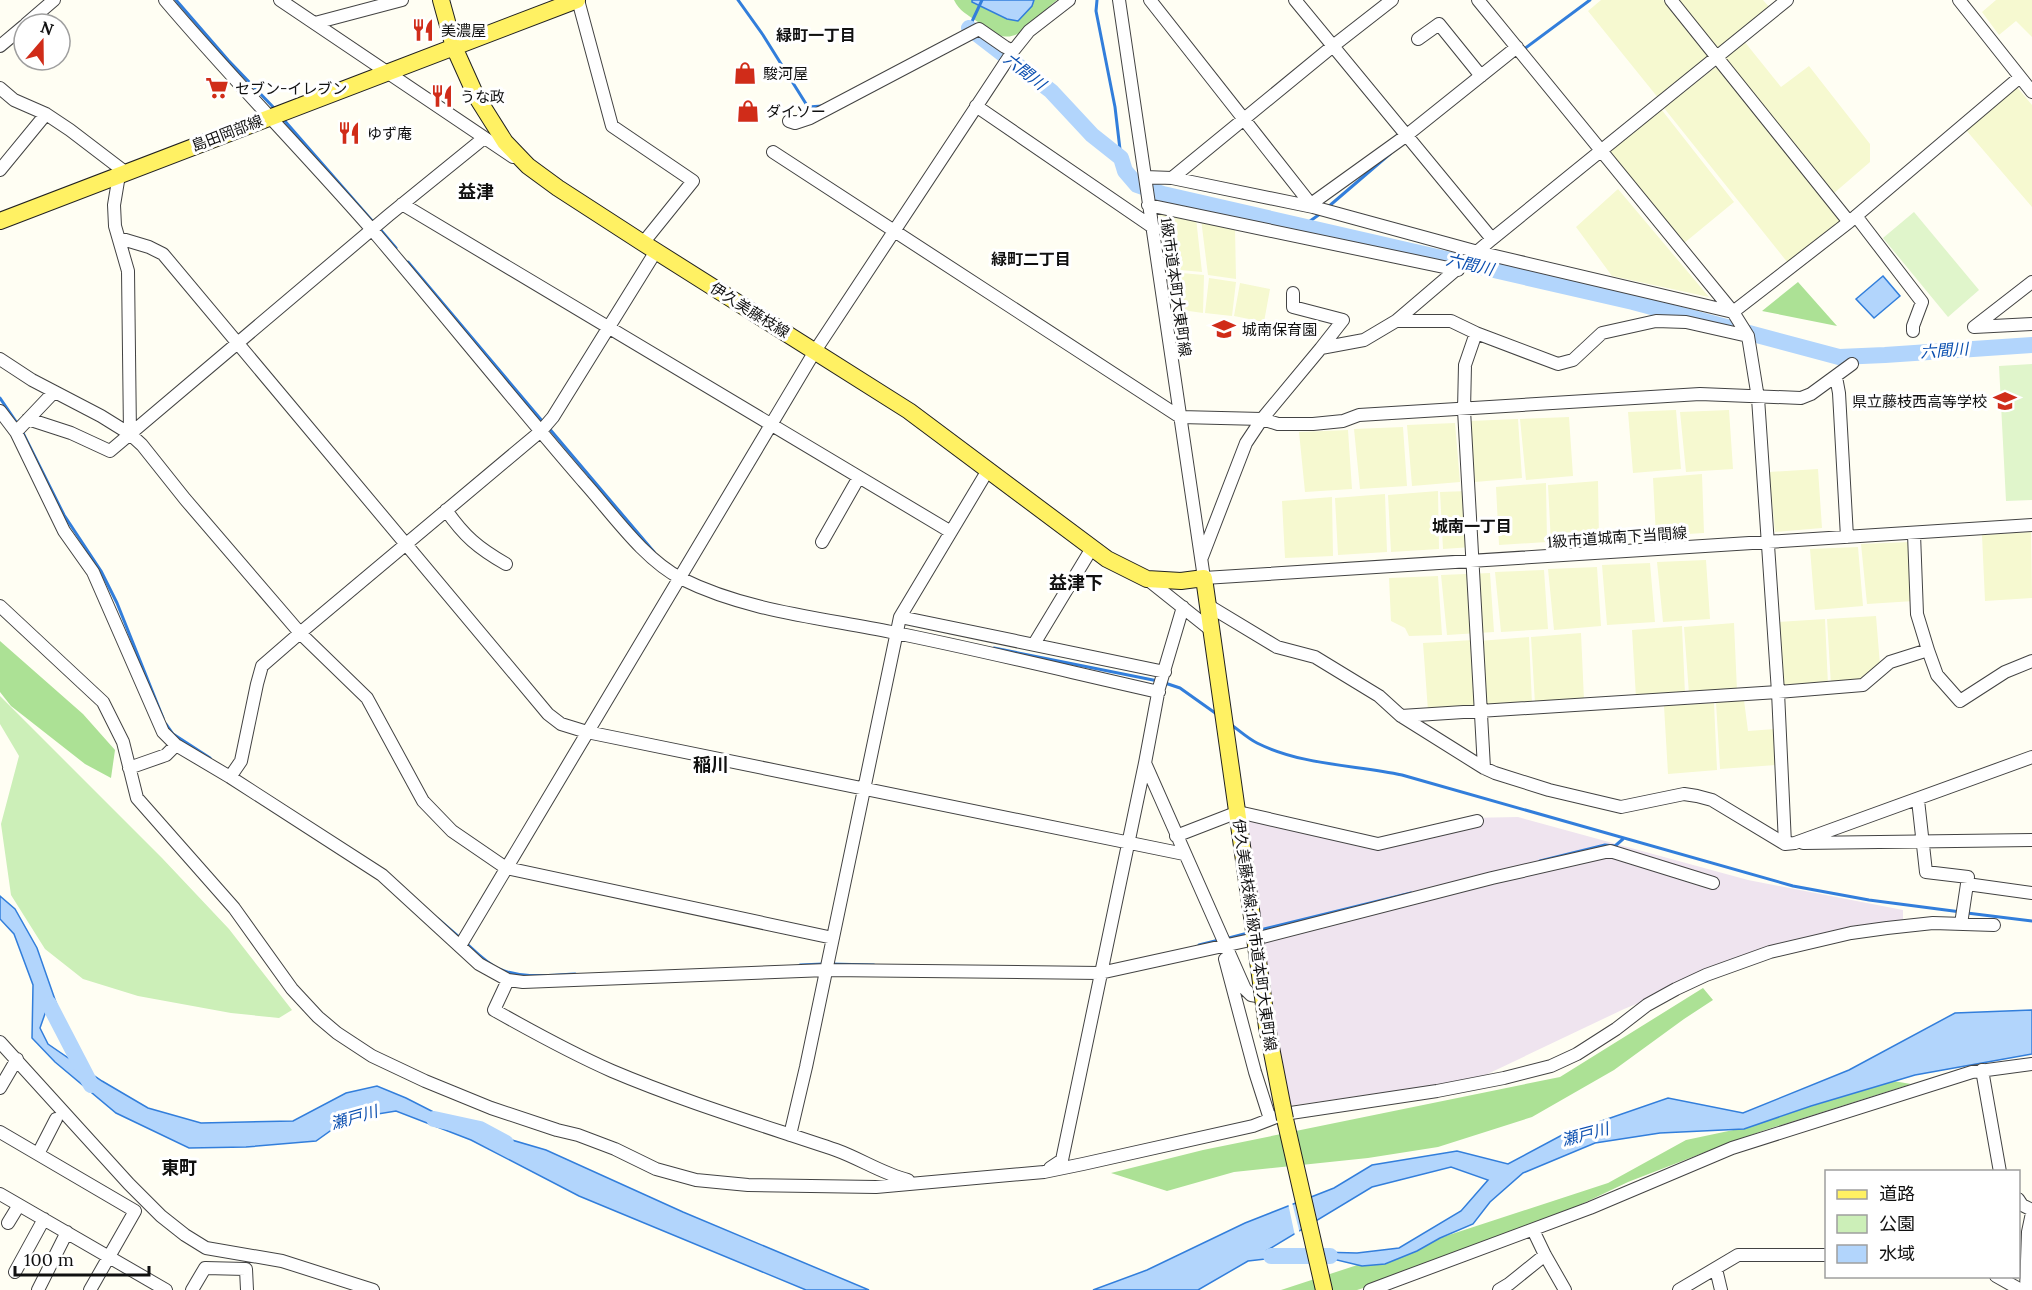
<svg xmlns="http://www.w3.org/2000/svg" width="2032" height="1290" font-family="Lora,'Noto Sans JP',serif">
	<style>
		.industrial { fill: #efe4ef }
		.farmland { fill: #f6f9d0 }
		.green { fill: #ccefb8 }
		.forest { fill: #ace195 }
		.pitch { fill: #e0f5cb }
		.water { fill: #b2d5fc; stroke: #327edb; stroke-width: 1.5 }
		.pier { fill: #fffef3 }
		.lines { fill: none; stroke-linecap: round; stroke-linejoin: round }
		.stream { stroke: #327edb; stroke-width: 3 }
		.river { stroke: #b2d5fc; stroke-width: 16 }
		.minor-casing { stroke: #434343; stroke-width: 14 }
		.major-casing { stroke: #212121; stroke-width: 18 }
		.minor { stroke: #fff; stroke-width: 12 }
		.major { stroke: #fff163; stroke-width: 16 }
		.major-bridge-casing { stroke: #212121; stroke-width: 18; stroke-linecap: butt }
		.major-bridge { stroke: #fff163; stroke-width: 16 }
		.labels { text-anchor: middle; dominant-baseline: central; stroke-width: 6; stroke-linejoin: round; paint-order: stroke }
		.poi-label { font-size: 15px; fill: #101010; stroke: #fff; text-anchor: start }
		.street-label { font-size: 15px; fill: #101010; stroke: #fff }
		.neighbourhood-label { font-size: 16px; font-weight: bold; fill: #101010; stroke: #fff }
		.water-label { font-size: 16px; font-style: italic; fill: #0b4fb0; stroke: #fff }
		.quarter-label { font-size: 18px; font-weight: bold; fill: #101010; stroke: #fff }
	</style>
	<rect width="100%" height="100%" fill="#fffef3"/>
	<path class="industrial" d="M1518,817L1748,880L1903,910V922L1784,944L1624,1009L1477,1079L1288,1106L1246,819L1378,844L1467,818Z"/>
	<path class="farmland" d="M1601,0H1663L1710,58L1659,99L1588,11Z
		M1678,0H1763L1771,9L1718,51Z
		M1996,0H2032V37L2016,21L1999,35L1982,12Z
		M1744,41L1781,87L1809,66L1870,144V162L1833,194L1723,58Z
		M1717,66L1841,221L1788,263L1664,108Z
		M2017,87L2032,105V207L1966,130Z
		M1661,109L1734,202L1683,244L1610,151Z
		M1618,189L1709,297L1612,276L1576,227Z
		M1159,212L1196,218L1202,272L1169,269Z
		M1201,219L1235,227L1236,279L1208,275Z
		M1170,272L1204,275L1203,313L1175,309Z
		M1209,278L1236,282L1232,316L1205,313Z
		M1240,283L1270,289L1264,322L1234,316Z
		M1676,410L1681,469L1633,473L1628,412Z
		M1729,410L1733,469L1686,472L1680,412Z
		M1569,417L1573,476L1526,480L1520,419Z
		M1518,419L1522,478L1475,482L1469,421Z
		M1455,423L1460,482L1412,486L1407,425Z
		M1403,427L1407,486L1360,489L1354,429Z
		M1348,430L1352,489L1305,492L1299,432Z
		M1818,469L1822,528L1775,532L1769,472Z
		M1702,474L1704,533L1656,536L1653,478Z
		M1598,481L1599,540L1551,543L1548,485Z
		M1546,483L1547,542L1499,545L1496,487Z
		M1438,491L1439,549L1391,552L1388,495Z
		M1468,491L1472,547L1443,549L1440,492Z
		M1385,494L1387,552L1338,555L1335,498Z
		M1332,497L1333,556L1285,558L1282,501Z
		M2031,532L2032,598L1985,601L1982,535Z
		M1910,542L1914,601L1867,604L1861,544Z
		M1858,547L1863,606L1815,610L1810,549Z
		M1706,560L1710,619L1663,622L1657,562Z
		M1650,563L1655,622L1607,625L1602,565Z
		M1597,567L1601,626L1554,630L1548,569Z
		M1544,570L1548,629L1501,632L1495,572Z
		M1490,573L1494,632L1447,635L1441,575Z
		M1438,576L1442,635L1409,636L1405,628L1391,621L1389,578Z
		M1876,616L1880,665L1867,681L1831,685L1827,619Z
		M1825,619L1828,685L1780,688L1776,622Z
		M1734,623L1737,691L1689,694L1684,627Z
		M1682,626L1685,694L1636,698L1632,630Z
		M1581,633L1584,700L1535,704L1531,637Z
		M1529,637L1532,704L1484,708L1479,641Z
		M1473,640L1476,707L1428,711L1423,643Z
		M1744,700L1748,731L1775,729L1776,765L1720,769L1716,702Z
		M1714,703L1717,770L1668,774L1664,706Z"/>
	<path class="green" d="M0,696L162,858L229,929L292,1010L279,1018L231,1013L138,996L83,979L45,949L11,895L1,824L19,756L0,724Z"/>
	<path class="forest" d="M954,0H1057C1042,11 1021,44 999,35C992,32 985,26 978,22C968,15 959,11 954,0Z
		M1798,282L1837,326L1762,311Z
		M0,641L83,714L115,750L111,778L85,764L11,706L0,692Z
		M1703,988L1713,1000L1684,1019L1614,1070L1532,1117L1438,1147L1368,1158L1234,1172L1167,1191L1111,1173L1203,1150L1560,1077Z
		M1893,1081L1911,1084L1762,1131L1708,1151L1628,1182L1542,1223L1432,1266L1357,1290H1281L1608,1183L1686,1140L1738,1129Z"/>
	<path class="pitch" d="M1914,212L1979,290L1948,317L1883,238Z
		M2032,364V500L2006,501L1999,366Z"/>
	<path class="water" d="M972,0H1034L1032,6L1018,21L1007,19L972,2Z
		M1883,276L1900,296L1874,318L1856,299Z
		M0,896L15,909L37,948L66,1031L47,1008L40,1028L48,1044L102,1081L148,1108L201,1123L293,1121L346,1093L377,1086L406,1098L457,1124L546,1150L683,1212L869,1290H806L579,1196L471,1140L396,1111L347,1119L316,1141L246,1147L189,1148L116,1113L55,1062L32,1038L33,985L14,934L0,919Z
		M2032,1010V1054L1915,1075L1811,1106L1744,1129L1660,1133L1595,1143L1523,1173L1490,1202L1473,1224L1440,1238L1417,1251L1385,1264L1362,1266L1320,1256L1319,1252L1357,1253L1399,1248L1461,1211L1488,1180L1451,1167L1372,1187L1266,1251L1291,1250L1292,1256L1248,1261L1198,1290H1093L1147,1270L1245,1223L1334,1188L1372,1165L1457,1151L1508,1164L1564,1134L1668,1098L1743,1113L1849,1070L1955,1013Z"/>
	<path class="pier" d="M1292,1202L1300,1234L1295,1236L1288,1203Z"/>
	<g class="lines">
		<path class="stream" d="M176,0L228,60L276,110
			M738,0L763,35L808,107L822,106
			M1097,0L1096,11L1115,107L1121,158
			M969,28L982,0
			M1524,49L1590,0
			M284,120L374,223
			M1328,207L1391,153
			M1303,226L1320,214
			M379,228L396,248
			M408,262L543,422
			M0,398L19,426
			M548,427L654,552
			M22,431L64,515L101,571L117,603L163,718
			M994,648L1158,681
			M1165,683L1180,688L1218,715
			M166,724L173,734L210,758
			M1230,724C1239,730 1247,738 1257,743C1301,765 1354,765 1402,775L1793,886L1869,900L1961,912
			M1540,861L1605,845L1615,846L1623,839
			M1967,913L2032,921
			M438,919L460,938
			M1260,930L1411,893
			M1225,939L1248,933
			M465,942C476,952 486,963 499,969C522,979 550,975 575,974
			M1199,945L1219,940
			M830,964L874,965
			M800,965L823,964"/>
		<path class="river" d="M969,28L1051,91L1092,135L1121,158L1125,171L1137,185L1163,194L1633,302L1839,357L1885,355L2032,345
			M49,1004L91,1085
			M434,1119L480,1129L506,1143
			M1271,1256H1330"/>
		<g class="minor-casing">
			<path id="minor" d="M165,0C232,79 306,154 374,232C444,314 512,399 583,481C612,513 643,559 682,579C746,611 822,618 891,632C981,650 1070,672 1159,692
				M280,0L513,157
				M578,0L612,126L693,181L643,243
				M1119,0L1204,578L2032,525
				M1150,0L1313,207
				M1295,0L1492,239
				M1478,0L1733,312L1748,336L1758,398L1778,692L1785,844
				M1671,0L1849,222
				M1959,0L2032,92
				M315,23L402,0
				M26,24L54,0
				M1418,39L1439,24L1481,76
				M0,46L24,26
				M0,88L14,100L46,114L70,130L125,172
				M976,106L1151,226
				M789,121L795,123L810,118L979,29L1005,47L1013,51
				M773,152L1180,417L1262,419L1278,424H1313L1343,421L1359,415L1700,394L1801,398L1811,394L1852,364
				M0,170L46,114
				M119,175L114,205L115,226L128,271L130,434
				M1145,177L1172,178L1313,207L1478,252L1733,312
				M1172,178L1333,46L1392,0
				M402,204L951,532
				M1311,204L1407,135L1517,47
				M1148,205L1458,270
				M1856,216L1922,302L1913,326V331
				M119,238L149,247L163,254L548,714L561,724L587,732L1184,854
				M1293,293V307L1343,320L1321,348
				M1733,312L1849,222L2020,77
				M1396,321H1451L1476,333L1558,364L1573,360L1602,333L1656,321L1686,322L1748,336
				M1974,327L2032,282
				M1974,327L2032,324
				M1476,333L1465,365L1464,410L1484,768
				M0,359L32,380L101,416L130,434L142,445L185,499L300,633L367,698L423,801L452,831L506,868L833,938
				M1836,377L1839,393L1847,537
				M0,411L16,432L64,531L93,572L163,732L176,745L230,777L382,875L479,964L508,980L494,1010C533,1032 571,1053 612,1071C685,1102 762,1125 836,1150C861,1159 883,1174 908,1180
				M28,419L71,433L110,451L389,215L484,138
				M16,432L54,392
				M446,510C464,536 478,548 506,564
				M822,542L859,477
				M1202,557L1246,443L1262,419L1321,348L1364,340L1396,321L1492,239L1787,0
				M1147,579L1211,630
				M0,606L103,702L123,742L137,798L234,908L292,989L318,1017L337,1033L372,1056L425,1081L491,1108L557,1130L578,1135L615,1149L656,1169L696,1180L748,1185L876,1187L1044,1172L1083,1164L1253,1126L1284,1114L1437,1091L1504,1078L1551,1066L1577,1054L1616,1029L1647,1005L1676,989L1706,975L1770,952L1851,933L1887,928L1933,923L1994,925
				M1209,606L1277,647L1315,657L1379,696L1401,716L1484,768L1495,773L1549,790L1621,807L1684,794L1697,796L1712,800L1785,844L1795,843L2032,757
				M1183,607L1159,688L1145,763L1245,989L1251,995L1263,997
				M900,617L1165,672
				M1034,644L1092,548
				M1928,650L1937,675L1960,701L2005,672L2032,661
				M1401,716L1778,692L1863,685L1890,662L1928,650L1917,614L1914,534
				M129,768L166,755L176,745
				M230,777L241,761L257,684L262,666L300,633L541,431L553,417L656,251
				M1918,800L1926,872L1968,877L1967,884
				M1176,836L1238,812L1378,844L1477,821
				M1803,843L2032,840
				M1961,924L1967,884L2032,893
				M460,946L815,351L1013,51L1029,31L1069,0
				M1225,959L1255,1072L1270,1119
				M508,980L523,982L827,970L1100,973L1255,939L1492,878L1610,851L1713,883
				M0,1042L129,1184L161,1216L185,1235L206,1248L282,1261L373,1290
				M1982,1070L2000,1172
				M0,1088L17,1059
				M0,1132L135,1211L90,1290
				M790,1135L806,1067L900,617L988,470
				M38,1154L56,1119
				M1050,1168L1062,1160L1145,763
				M0,1194L166,1290
				M2018,1199L2022,1205L2032,1210
				M8,1223L19,1205
				M1533,1230L1545,1255L1565,1290
				M1716,1269L1721,1290
				M15,1272L44,1219
				M1996,1276L2021,1290
				M38,1290L67,1232
				M192,1290L205,1268L246,1269L247,1290
				M1370,1290L1590,1208L1732,1148L1972,1072L2032,1064
				M1499,1290L1509,1284L1545,1255
				M1679,1290L1738,1255H1826
				M2026,1290L2028,1232L2032,1213"/>
		</g>
		<g class="major-casing">
			<path id="major" d="M441,0L454,47L476,96L505,142L528,166L558,188L643,243L909,411L1107,559L1147,579L1181,581L1204,578L1255,938
				M0,221L577,0
				M1285,1119L1324,1290"/>
		</g>
		<use href="#minor" class="minor"/>
		<use href="#major" class="major"/>
		<g class="major-bridge-casing">
			<path id="major-bridge" d="M1255,938L1267,1027L1285,1119"/>
		</g>
		<use href="#major-bridge" class="major-bridge"/>
	</g>
	<defs>
		<g id="restaurant-bare" transform="scale(1.8)"><path d="M-5-6h1v4h1v-4h1v4h1v-4h1v5L-1.5 .5V6h-2V.5L-5-1ZM5-6V6H3V1.5H1.5Q1.5-4 5-6Z" fill="#d02c19" stroke="#fff" stroke-width="2.5" paint-order="stroke"/></g>
		<g id="shop-bare" transform="scale(1.8)"><path d="M-5-2.5h2.3a2.7 3.5 0 0 1 5.4 0H5L5.5 6h-11ZM-1.5-2.5h3a1.5 2.3 0 0 0-3 0Z" fill="#d02c19" stroke="#fff" stroke-width="2.5" paint-order="stroke"/></g>
		<g id="supermarket-bare" transform="scale(1.8)"><path d="M-6-5.5h2.5l.6 2H6L4.5 2H-2.5L-4.4-4H-6ZM-1.5 3.2a1.3 1.3 0 1 0 .1 0ZM3 3.2a1.3 1.3 0 1 0 .1 0Z" fill="#d02c19" stroke="#fff" stroke-width="2.5" paint-order="stroke"/></g>
		<g id="school-bare" transform="scale(1.8)"><path d="M0-5L7-2L0 1L-7-2ZM-4 1L0 2.5L4 1V4Q0 6-4 4Z" fill="#d02c19" stroke="#fff" stroke-width="2.5" paint-order="stroke"/></g>
	</defs>
	<g fill-rule="evenodd">
		<use href="#restaurant-bare" x="423" y="30"/>
		<use href="#shop-bare" x="745" y="73"/>
		<use href="#supermarket-bare" x="217" y="88"/>
		<use href="#restaurant-bare" x="442" y="96"/>
		<use href="#shop-bare" x="748" y="111"/>
		<use href="#restaurant-bare" x="349" y="133"/>
		<use href="#school-bare" x="1224" y="329"/>
		<use href="#school-bare" x="2005" y="401"/>
	</g>
	<g class="labels">
		<g class="poi-label">
			<text x="441" y="30">美濃屋</text>
			<text x="763" y="73">駿河屋</text>
			<text x="235" y="88">セブン-イレブン</text>
			<text x="460" y="96">うな政</text>
			<text x="766" y="111">ダイソー</text>
			<text x="367" y="133">ゆず庵</text>
			<text x="1242" y="329">城南保育園</text>
			<text x="1987" y="401" text-anchor="end">県立藤枝西高等学校</text>
		</g>
		<g class="street-label">
			<text transform="translate(227 133) rotate(-21)">島田岡部線</text>
			<text transform="translate(1176 287) rotate(82)">1級市道本町大東町線</text>
			<text transform="translate(750 310) rotate(32)">伊久美藤枝線</text>
			<text transform="translate(1617 537) rotate(-4)">1級市道城南下当間線</text>
			<text transform="translate(1255 935) rotate(82)">伊久美藤枝線;1級市道本町大東町線</text>
		</g>
		<g class="neighbourhood-label">
			<text x="816" y="35">緑町一丁目</text>
			<text x="1031" y="259">緑町二丁目</text>
			<text x="1472" y="526">城南一丁目</text>
		</g>
		<g class="water-label">
			<text transform="translate(1025 71) rotate(38)">六間川</text>
			<text transform="translate(1470 264) rotate(13)">六間川</text>
			<text transform="translate(1944 350) rotate(-4)">六間川</text>
			<text transform="translate(354 1117) rotate(-16)">瀬戸川</text>
			<text transform="translate(1585 1134) rotate(-15)">瀬戸川</text>
		</g>
		<g class="quarter-label">
			<text x="476" y="191">益津</text>
			<text x="1076" y="582">益津下</text>
			<text x="711" y="764">稲川</text>
			<text x="179" y="1167">東町</text>
		</g>
	</g>
	<rect x="1825" y="1170" width="195" height="108" fill="#ffffff" stroke="#9f9f9f" stroke-width="1.5"/>
	<rect x="1837" y="1190" width="30" height="9" fill="#fff163" stroke="#9f9f9f" stroke-width="1.5"/>
	<text x="1879" y="1200" font-size="18" fill="#101010">道路</text>
	<rect x="1837" y="1215" width="30" height="18" fill="#ccefb8" stroke="#9f9f9f" stroke-width="1.5"/>
	<text x="1879" y="1230" font-size="18" fill="#101010">公園</text>
	<rect x="1837" y="1245" width="30" height="18" fill="#b2d5fc" stroke="#9f9f9f" stroke-width="1.5"/>
	<text x="1879" y="1260" font-size="18" fill="#101010">水域</text>
	<g transform="translate(42 42) rotate(20)"><circle r="28" fill="#ffffff" stroke="#9f9f9f" stroke-width="1.5"/>
	<path d="M0-4.5L10 22L0 15L-10 22Z" fill="#d02c19"/>
	<text y="-9" font-size="16" font-weight="bold" text-anchor="middle" fill="#101010">N</text>
	</g>
	<path d="M15 1266v9h134v-9" fill="none" stroke="#101010" stroke-width="3"/>
	<text x="24" y="1266" font-size="18" fill="#101010" stroke="#ffffff" stroke-width="4.5" paint-order="stroke">100 m</text>
</svg>
